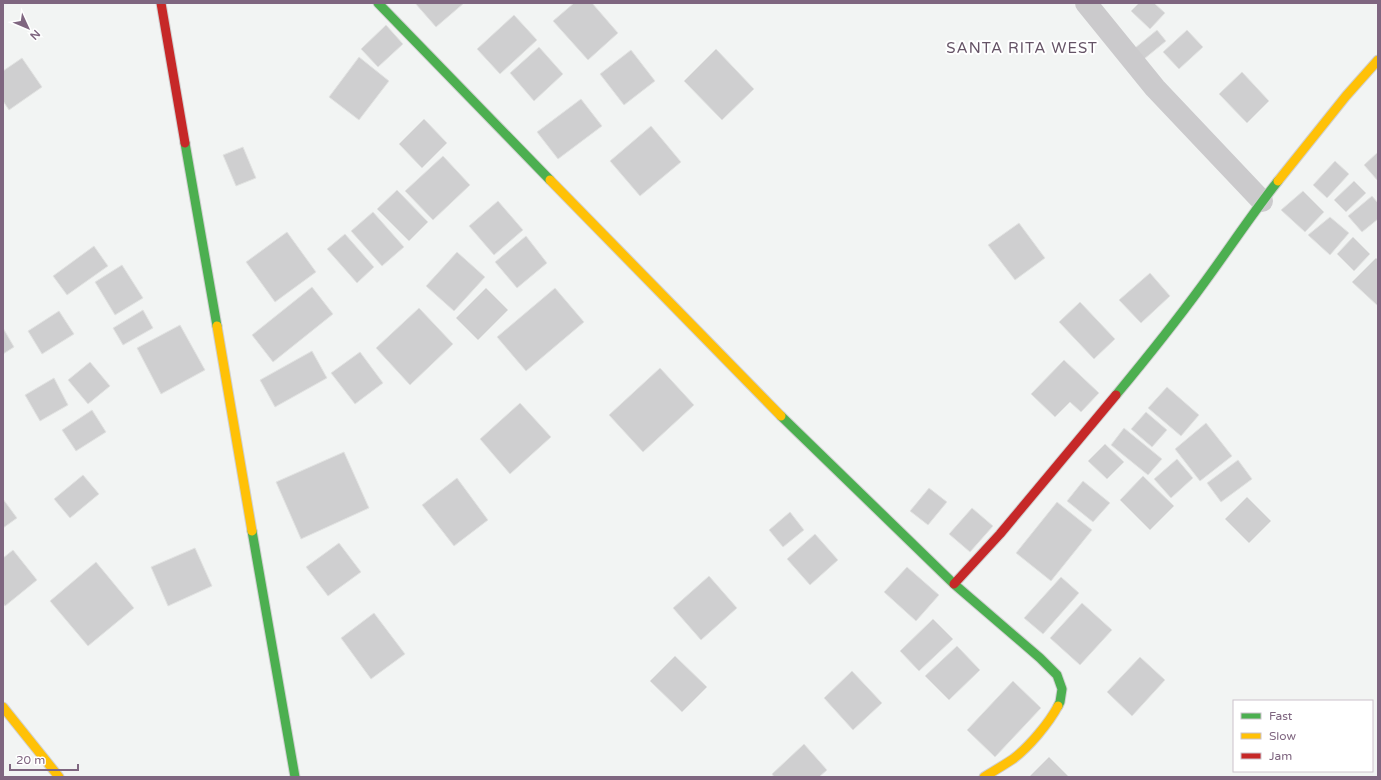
<svg xmlns="http://www.w3.org/2000/svg" width="1381" height="780" font-family="'Varela Round',sans-serif">
	<style>
		.building { fill: #cfcfd0; stroke: #e2e3e2 }
		.lines { fill: none; stroke-linecap: round; stroke-linejoin: round }
		.fast-casing { stroke: #d0d0d1; stroke-width: 11 }
		.slow-casing { stroke: #d0d0d1; stroke-width: 11 }
		.jam-casing { stroke: #d0d0d1; stroke-width: 11 }
		.street { stroke: #cbcacc; stroke-width: 22 }
		.fast { stroke: #4caf50; stroke-width: 9 }
		.slow { stroke: #ffc107; stroke-width: 9 }
		.jam { stroke: #c62828; stroke-width: 9 }
		.labels { text-anchor: middle; dominant-baseline: central; stroke-width: 4; stroke-linejoin: round; paint-order: stroke }
		.quarter-label { font-size: 15px; letter-spacing: 1px; fill: #655366; stroke: #fff }
	</style>
	<rect width="100%" height="100%" fill="#f2f4f3"/>
	<path class="building" d="M415,3H464L436,27Z
		M574,3H592L618,33L588,60L553,21Z
		M1139,3H1154L1165,13L1150,29L1131,11Z
		M514,15L537,40L500,74L477,49Z
		M386,25L403,44L378,67L361,49Z
		M1157,30L1166,41L1144,59L1135,48Z
		M1187,30L1203,47L1179,69L1163,52Z
		M539,47L563,74L534,101L510,73Z
		M716,49L754,89L722,120L684,81Z
		M631,50L655,81L624,105L600,74Z
		M359,57L389,81L359,120L329,97Z
		M22,58L42,87L9,110L3,101V71Z
		M1242,72L1269,101L1247,123L1219,94Z
		M581,99L602,126L558,159L537,132Z
		M424,119L447,143L422,168L399,144Z
		M651,126L681,162L640,196L610,161Z
		M243,147L256,178L236,186L223,155Z
		M1378,152V181L1364,165Z
		M443,156L470,185L433,220L405,191Z
		M1335,161L1349,174L1327,198L1313,185Z
		M1354,181L1366,193L1346,212L1334,200Z
		M397,190L428,222L409,241L377,209Z
		M1303,191L1324,212L1305,232L1281,210Z
		M1372,196L1378,203V219L1362,232L1348,216Z
		M498,201L523,230L494,255L469,226Z
		M373,212L404,247L382,266L351,231Z
		M1330,217L1349,233L1330,255L1308,235Z
		M1019,223L1045,258L1015,280L988,245Z
		M287,232L316,272L275,302L246,262Z
		M345,234L374,267L357,283L327,249Z
		M526,236L547,263L517,288L495,262Z
		M1353,237L1370,254L1354,271L1337,254Z
		M94,246L108,266L67,295L53,276Z
		M457,252L485,277L454,311L426,286Z
		M1376,258L1378,260V306L1352,282Z
		M122,265L143,298L115,315L95,282Z
		M1150,273L1170,296L1141,323L1119,300Z
		M312,287L333,314L273,362L252,335Z
		M486,288L508,310L478,340L456,318Z
		M555,288L584,322L526,371L497,337Z
		M1080,302L1115,339L1094,359L1059,322Z
		M419,308L453,344L410,385L376,348Z
		M143,310L153,328L123,345L113,328Z
		M59,311L74,334L42,354L28,331Z
		M180,325L205,370L161,394L137,348Z
		M3,328L14,347L3,354Z
		M312,351L327,378L275,407L260,380Z
		M360,352L383,383L355,404L331,373Z
		M1064,360L1099,393L1081,412L1070,402L1055,417L1031,394Z
		M90,362L110,386L88,404L68,380Z
		M660,368L694,405L643,452L609,415Z
		M54,378L68,405L40,421L25,395Z
		M1167,387L1199,415L1181,436L1148,408Z
		M520,403L551,437L510,474L480,439Z
		M92,410L106,432L76,451L62,430Z
		M1146,412L1167,430L1152,447L1131,429Z
		M1206,423L1232,456L1200,481L1175,449Z
		M1124,428L1162,459L1148,475L1111,445Z
		M1105,444L1124,462L1107,479L1088,461Z
		M344,452L369,508L301,539L276,482Z
		M1177,459L1193,478L1171,498L1154,479Z
		M1238,460L1252,479L1221,502L1207,483Z
		M83,475L99,494L70,518L54,499Z
		M1143,476L1174,506L1150,530L1120,500Z
		M457,478L488,520L454,546L422,505Z
		M1083,481L1110,503L1093,522L1067,501Z
		M929,488L947,502L928,525L910,511Z
		M1247,497L1271,521L1249,543L1225,519Z
		M3,499L17,518L3,528Z
		M1057,502L1092,530L1051,581L1016,553Z
		M972,508L993,526L970,552L949,534Z
		M790,512L804,530L783,547L769,530Z
		M815,534L838,560L810,585L787,559Z
		M339,543L361,572L328,596L306,567Z
		M195,548L212,586L168,606L151,567Z
		M13,550L37,580L5,606L3,603V558Z
		M96,562L134,608L88,646L50,601Z
		M907,567L939,595L916,621L884,592Z
		M709,576L737,608L701,640L673,608Z
		M1061,577L1079,593L1043,634L1024,618Z
		M1082,603L1112,630L1080,665L1050,638Z
		M374,613L405,654L371,679L341,638Z
		M933,619L953,639L919,671L900,651Z
		M957,646L980,670L949,700L925,676Z
		M675,656L707,687L682,712L650,681Z
		M1140,657L1165,680L1132,716L1107,692Z
		M852,671L882,703L853,730L824,698Z
		M1013,681L1041,708L995,757L967,730Z
		M804,744L827,770L819,777H774L772,774Z
		M1049,757L1069,777H1029Z"/>
	<g class="lines">
		<g class="fast-casing">
			<path id="fast" d="M378,3L550,180
				M185,143L217,326
				M1116,395C1145,360 1174,324 1201,287C1227,252 1251,215 1278,181
				M781,416L954,584L1040,658L1057,675L1062,689L1060,702L1058,706
				M252,531L295,777"/>
		</g>
		<g class="slow-casing">
			<path id="slow" d="M550,180L781,416
				M1278,181L1346,96L1378,60
				M217,326L252,531
				M3,707L59,777
				M984,777C994,771 1004,765 1013,759C1029,747 1049,723 1058,706"/>
		</g>
		<g class="jam-casing">
			<path id="jam" d="M161,3L185,143
				M954,584L1000,534L1116,395"/>
		</g>
		<path class="street" d="M1086,3L1155,88L1262,201"/>
		<use href="#fast" class="fast"/>
		<use href="#slow" class="slow"/>
		<use href="#jam" class="jam"/>
	</g>
	<g class="labels">
		<g class="quarter-label">
			<text x="1022" y="48">SANTA RITA WEST</text>
		</g>
	</g>
	<rect width="1381" height="780" fill="none" stroke="#7f6680" stroke-width="8"/>
	<rect x="1233" y="700" width="140" height="72" fill="#ffffff" stroke="#ccc2cc"/>
	<rect x="1241" y="713" width="20" height="6" fill="#4caf50" stroke="#ccc2cc"/>
	<text x="1269" y="720" font-size="12" fill="#7f6680">Fast</text>
	<rect x="1241" y="733" width="20" height="6" fill="#ffc107" stroke="#ccc2cc"/>
	<text x="1269" y="740" font-size="12" fill="#7f6680">Slow</text>
	<rect x="1241" y="753" width="20" height="6" fill="#c62828" stroke="#ccc2cc"/>
	<text x="1269" y="760" font-size="12" fill="#7f6680">Jam</text>
	<g transform="translate(28 28) rotate(134)" stroke="#ffffff" stroke-width="3" paint-order="stroke">
	<path d="M0-3L7 15L0 10L-7 15Z" fill="#7f6680"/>
	<text y="-6" font-size="11" font-weight="bold" text-anchor="middle" fill="#7f6680">N</text>
	</g>
	<path d="M10 764v6h68v-6" fill="none" stroke="#7f6680" stroke-width="2"/>
	<text x="16" y="764" font-size="12" fill="#7f6680" stroke="#ffffff" stroke-width="3" paint-order="stroke">20 m</text>
</svg>
